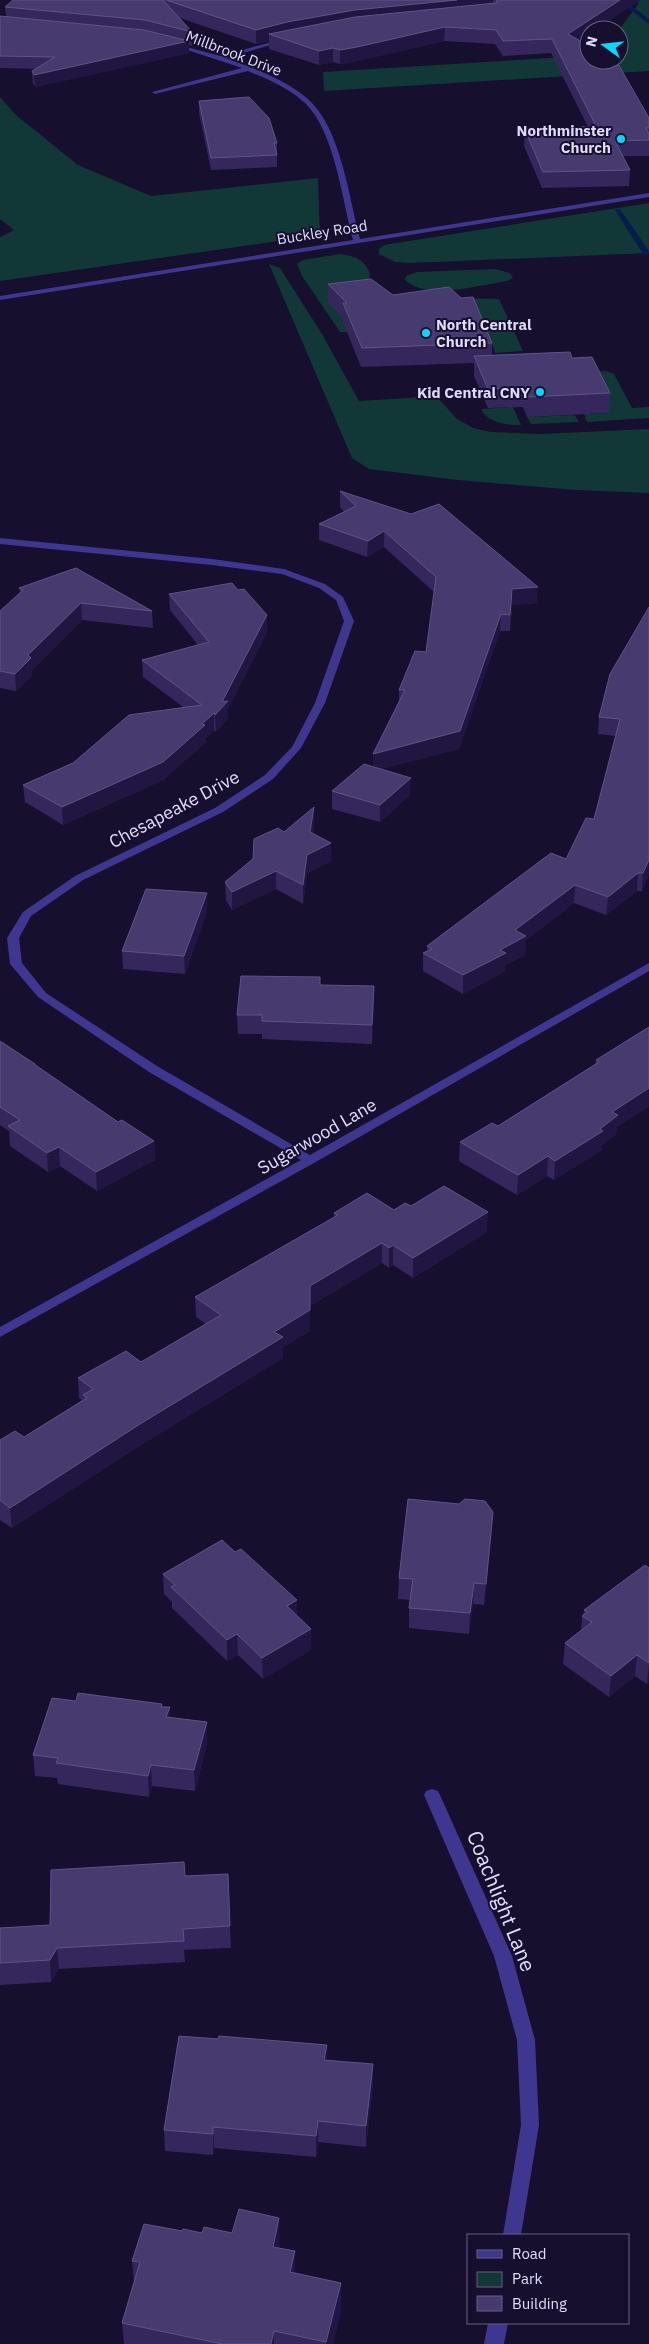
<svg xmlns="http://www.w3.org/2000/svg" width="649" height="2344" font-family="'IBM Plex Sans',sans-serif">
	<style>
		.green { fill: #113737 }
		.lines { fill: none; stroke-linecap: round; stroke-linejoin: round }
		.stream { fill: #061c4f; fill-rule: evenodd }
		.minor { fill: #3f3690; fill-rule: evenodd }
		.wall { fill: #35275c }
		.shaded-wall { fill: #211542 }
		.building { fill: #473a6e; stroke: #605384 }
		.poi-dot { fill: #07d7ff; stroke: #160f2d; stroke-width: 2 }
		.labels { text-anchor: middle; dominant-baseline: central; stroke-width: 4; stroke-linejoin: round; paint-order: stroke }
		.far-street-label { font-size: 15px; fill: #e1dbff; stroke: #160f2d }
		.far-poi-label { font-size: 15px; font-weight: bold; fill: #e1dbff; stroke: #160f2d; text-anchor: end }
		.street-label { font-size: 18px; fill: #e1dbff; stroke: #160f2d }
		.near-street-label { font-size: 21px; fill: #e1dbff; stroke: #160f2d }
	</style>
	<rect width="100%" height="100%" fill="#160f2d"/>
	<path class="green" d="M630,0H649V71L324,91L323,72L581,56L589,60H619V30L639,3Z
		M0,97L16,115L78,165L151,196L318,178L320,235L0,281V237L14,230L0,219Z
		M649,203V253L409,263L395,262L379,254V249L384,245Z
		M340,254C354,256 365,259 370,274L357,332H340L302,276L297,264L303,260Z
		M269,264L280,268L322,334L359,401L424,397L438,398L457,419L473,428L491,432L541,434L649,429V493L575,490L458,480L369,469L352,458Z
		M495,269L510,273L513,278L507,281C479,285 427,301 405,280L406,276L417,272Z
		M464,298L499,299L523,351L495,353L493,346H485Z
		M606,371L614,374L632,408L649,407V418L587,422L584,414L609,413L595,372Z
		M513,407L521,425C507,426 487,422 481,409Z
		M575,415L579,422L531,424L527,417Z"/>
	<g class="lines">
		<path class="stream" d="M617,0H624L649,19V24Z
			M616,209H620L649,251V254H643L615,210Z"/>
		<path class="minor" d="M283,39L288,40L226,58C254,68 285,79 308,99C341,128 349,198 360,239L649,193V197L0,300V296L353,240C342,200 335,132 305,103C289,88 267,79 248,71L155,94L152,92L242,68L172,45V43L220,56Z
			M0,538L212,559L284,569L325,584L343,597L354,621L325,703L301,748L273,779L223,812L83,880L31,916L19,938L22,963L46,993L157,1066L310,1155L649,963V971L314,1163L0,1337V1327L301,1160L149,1072L38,997L10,964L7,938L23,912L75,876L215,808L265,775L292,747L315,703L344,621L336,600L319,588L282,574L212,565L0,544Z
			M432,1789L438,1791L440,1795L512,1956L535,2040L539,2125L521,2235H503L521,2125L517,2040L494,1956L424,1795L426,1791Z
			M488,2323H508L504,2344H484Z"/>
	</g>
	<path class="wall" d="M13,0H640L579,40L649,118V156H623L630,170L629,186L542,188L524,146L525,130L588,127L551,53L503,56L495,44L444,41L357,61L340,64L333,62L319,65L269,49V41L256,44L180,18L192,32V46L189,45V53L35,87L33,84L32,71L37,69L0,68V16L6,17L5,7Z
		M199,101L277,143V167L211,170L199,113Z
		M328,284L393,295L492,343V355L572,358L610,393L609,413L527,417L523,407L488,408L474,376V363L361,367L343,322V318L328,303Z
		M340,491L537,603L512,605L510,631H500L459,749L381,769L410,795L380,822L332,809V791L373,767V754L399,701V690L426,652L434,592L384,547L367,557L319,540V524L344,512L340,507Z
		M19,588L152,611L153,628L82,620L32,670V675L16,691L0,688V611L20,593Z
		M238,590L267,615V632L228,709V718L216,732L214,730L206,738V742L163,780L63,825L25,802L23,785L73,763L183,707L143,677L142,660L198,645L170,610L169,594Z
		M649,607V874L642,891H637L606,915L574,903L526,940L525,955L505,965V971L463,994L423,971V953L427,951V946L566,859L594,819L616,736L598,734L599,717Z
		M314,824L313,834L331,861L307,873L303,904L276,889L232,910L226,900L225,882L284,832Z
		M207,893V911L185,974L123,969L122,951Z
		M320,977V985L374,1005L372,1044L262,1039V1034H238L237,1015Z
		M649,1027L617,1127L616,1134L602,1145V1150L554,1180L547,1176L517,1195L459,1161L460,1142L498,1126L595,1064L596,1060Z
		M0,1041L35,1064V1066L118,1122L154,1141L155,1160L97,1191L60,1166L48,1172L10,1146L9,1131L0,1125Z
		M411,1206L487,1232L413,1278L393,1265L389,1268L382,1263L310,1306V1331L283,1347V1358L141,1445L12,1528L0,1520V1440L24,1437L82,1400L79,1398L78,1378L141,1362L206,1324L196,1317L195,1297L334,1217V1213L394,1210Z
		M492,1533L484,1605L473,1604L469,1634L409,1628V1608L410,1600L398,1599L399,1578Z
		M235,1552L297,1600V1616L311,1629V1650L263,1679L238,1655L227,1661L172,1608V1602L164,1594L163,1574Z
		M649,1568V1682L647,1684L635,1676L609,1697L563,1664L565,1643L581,1631L582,1616L583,1615L584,1610Z
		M76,1701L170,1707V1718L207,1743L195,1791L152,1786L149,1797L58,1784L57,1778L35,1776L33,1755Z
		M185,1876L230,1926L231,1948L184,1950L185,1962L59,1969L51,1982L0,1985V1928L50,1925Z
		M218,2039L327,2045V2060L373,2085L366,2147L318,2142L316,2157L214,2148L213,2155L165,2151L164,2130Z
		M279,2218V2248L295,2251V2273L341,2283V2311L333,2344H124L122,2323L134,2282L132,2261L182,2231L202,2233H232Z"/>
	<path class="shaded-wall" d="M457,0H493V10L269,34V41L256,44V30L287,22L355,10Z
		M620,0H640L595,30H589V34L568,48V34Z
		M445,27L444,41L357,61L340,64V50Z
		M189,41V53L35,87L34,75Z
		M333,48V62L319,65V51Z
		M384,531V547L367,557L368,541Z
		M538,587L537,603L512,605L510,631L512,589Z
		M81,603L82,620L32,670V675L16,691L15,674L28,655Z
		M501,614L500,631L459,749L373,771V754Z
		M267,615V632L228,709V718L216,732L215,715Z
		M214,713V730L206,738V742L163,780L63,825L62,807L202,724Z
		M411,778L410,795L380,822V805Z
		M314,807V824L310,850V832Z
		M331,843V861L307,873L303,904V885L307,855Z
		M649,860V874L642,891L643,873Z
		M276,871V889L232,910V892Z
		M638,873L637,891L606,915L608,897Z
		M575,885L574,903L526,940L525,955L505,965V971L463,994V975L500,950L515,930Z
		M207,893V911L185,974L184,956Z
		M374,986V1005L372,1044V1025Z
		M649,1088V1107L617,1127L616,1134L602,1145V1150L554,1180L555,1161L600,1129L612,1112Z
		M154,1141L155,1160L97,1191L96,1172Z
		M59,1147L60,1166L48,1172L47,1153Z
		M548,1156L547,1176L517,1195L518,1175Z
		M488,1212L487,1232L413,1278V1258Z
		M382,1243V1263L310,1306V1286Z
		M393,1245V1265L389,1268V1248Z
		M310,1310V1331L283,1347V1358L141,1445L12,1528L10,1508L274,1332Z
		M493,1512L492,1533L484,1605L486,1584Z
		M474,1583L473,1604L469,1634L470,1613Z
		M297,1600V1621L287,1606Z
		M311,1629V1650L263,1679L262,1658Z
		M237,1634L238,1655L227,1661V1640Z
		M637,1655L635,1676L609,1697L611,1676Z
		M649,1664V1682L647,1684Z
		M170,1707L171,1728L166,1717Z
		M207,1722V1743L195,1791L194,1770Z
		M151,1765L152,1786L149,1797L148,1776Z
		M57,1948L59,1969L51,1982L50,1960Z
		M327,2045V2066L324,2060Z
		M373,2064V2085L366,2147V2126Z
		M318,2121V2142L316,2157V2136Z
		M213,2127L214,2148L213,2155Z
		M279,2218L280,2245L273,2274V2247Z
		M295,2251V2279L290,2272Z
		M341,2283V2311L333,2344H326Z
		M274,2331V2344H271Z"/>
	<path class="building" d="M13,0H163L192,32L145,20L5,7Z
		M166,0H457L355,10L287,22L256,30Z
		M497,0H620L568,34L589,46V60H614L617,62L649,118V128H646L649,134V140L615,141L630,170L543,172L525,130L596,126L552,39L503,41L496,30L445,27L357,47L340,50L333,48L319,51L269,34L355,17L496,3Z
		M0,16L144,30L189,41L34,75L32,71L55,57L0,56Z
		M249,97L269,118L277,143H274L277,155L211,158L199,101Z
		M371,279L393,295L449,287L461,298L473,297L492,343L362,348L343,303H347L328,284Z
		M570,352L572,358L592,357L610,393L528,397L524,387L488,389L474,356Z
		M340,491L411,514L439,504L538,587L512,589L510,615L501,614L460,731L373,754L405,690H399L415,651L426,652L436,577L384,531L368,541L319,524L356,506Z
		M76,568L152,611L81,603L28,655L31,658L15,674L0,671V611L23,590L19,588Z
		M232,583L238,590L244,589L267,615L222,702L228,701L215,715L214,713L202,724L205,725L163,762L62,807L23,785L73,763L129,715L202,705L142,660L209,642L169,594Z
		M649,607V860L643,873H638L608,897L575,885L515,930L526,936L500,950L506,953L463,975L423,953L432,949L427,946L551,853L566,859L586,818L594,819L620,719L599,717L610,674Z
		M364,764L411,778L380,805L332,791Z
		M314,807L310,832L331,843L307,855L303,885L276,871L232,892L225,882L253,859L254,839L278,828L284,832Z
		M146,889L207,893L184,956L122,951Z
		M241,976L320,977V985L374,986L372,1025L262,1021V1015H237Z
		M649,1027V1088L612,1112L618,1115L600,1129L603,1131L555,1161L548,1156L518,1175L460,1142L492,1123L498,1126L599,1062L596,1060Z
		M0,1041L35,1064H34L118,1122L122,1120L154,1141L96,1172L59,1147L47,1153L8,1126L20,1120L0,1107Z
		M444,1186L488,1212L413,1258L393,1245L389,1248L382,1243L310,1286V1310L274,1332L283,1337L140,1424L10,1508L0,1500V1440L15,1431L24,1437L87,1398L83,1395L93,1389L78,1378L126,1351L141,1362L221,1315L195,1297L338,1215L334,1213L367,1193L394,1210L405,1203L411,1206Z
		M408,1499L459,1504L465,1499L485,1501L493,1512L486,1584L474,1583L470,1613L409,1608L413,1579L399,1578Z
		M222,1540L235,1552L241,1549L297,1600L287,1606L311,1629L262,1658L237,1634L227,1640L171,1587L175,1585L163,1574Z
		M645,1565L649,1568V1663L637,1655L611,1676L565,1643L592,1622L582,1616L588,1612L584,1610Z
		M78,1693L162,1704L161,1707H170L166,1717L207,1722L194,1770L151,1765L148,1776L56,1763L58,1758L33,1755L52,1698L76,1701Z
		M184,1862L185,1876L228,1874L230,1926L183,1929L184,1941L57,1948L50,1960L0,1963V1928L50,1925L51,1870Z
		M179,2036L218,2039L219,2036L327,2045L324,2060L373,2064L366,2126L318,2121L316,2136L213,2127V2134L164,2130Z
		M239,2209L279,2218L273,2247L295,2251L290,2272L341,2283L326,2342L274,2331L271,2344H222L122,2323L140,2262L132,2261L144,2224L182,2231L183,2229L202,2233L204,2227L232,2233Z"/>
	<g class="poi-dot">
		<circle cx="621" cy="139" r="5"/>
		<circle cx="426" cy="333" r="5"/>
		<circle cx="540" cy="392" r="5"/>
	</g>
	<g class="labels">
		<g class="far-street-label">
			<text transform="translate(234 53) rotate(21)">Millbrook Drive</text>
			<text transform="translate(322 232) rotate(-9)">Buckley Road</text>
		</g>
		<g class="far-poi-label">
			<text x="611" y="130">Northminster<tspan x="611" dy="17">Church</tspan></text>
			<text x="436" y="324" text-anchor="start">North Central<tspan x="436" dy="17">Church</tspan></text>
			<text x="530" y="392">Kid Central CNY</text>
		</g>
		<g class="street-label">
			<text transform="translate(174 809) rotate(-28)">Chesapeake Drive</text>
			<text transform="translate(317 1136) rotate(-30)">Sugarwood Lane</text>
		</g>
		<g class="near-street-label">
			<text transform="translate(502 1901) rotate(68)">Coachlight Lane</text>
		</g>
	</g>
	<rect x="467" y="2234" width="162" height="90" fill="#160f2d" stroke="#676181"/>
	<rect x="477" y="2250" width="25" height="8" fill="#3f3690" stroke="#676181"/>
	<text x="512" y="2259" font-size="15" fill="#e1dbff">Road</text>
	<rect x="477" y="2272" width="25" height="15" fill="#113737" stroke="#676181"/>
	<text x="512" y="2284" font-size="15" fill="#e1dbff">Park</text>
	<rect x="477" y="2296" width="25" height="15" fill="#473a6e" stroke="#676181"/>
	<text x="512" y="2309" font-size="15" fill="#e1dbff">Building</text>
	<g transform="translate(604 45) rotate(285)"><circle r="24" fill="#160f2d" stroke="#676181"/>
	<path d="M0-4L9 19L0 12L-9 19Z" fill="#07d7ff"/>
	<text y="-8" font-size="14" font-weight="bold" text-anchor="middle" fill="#e1dbff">N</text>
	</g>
</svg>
